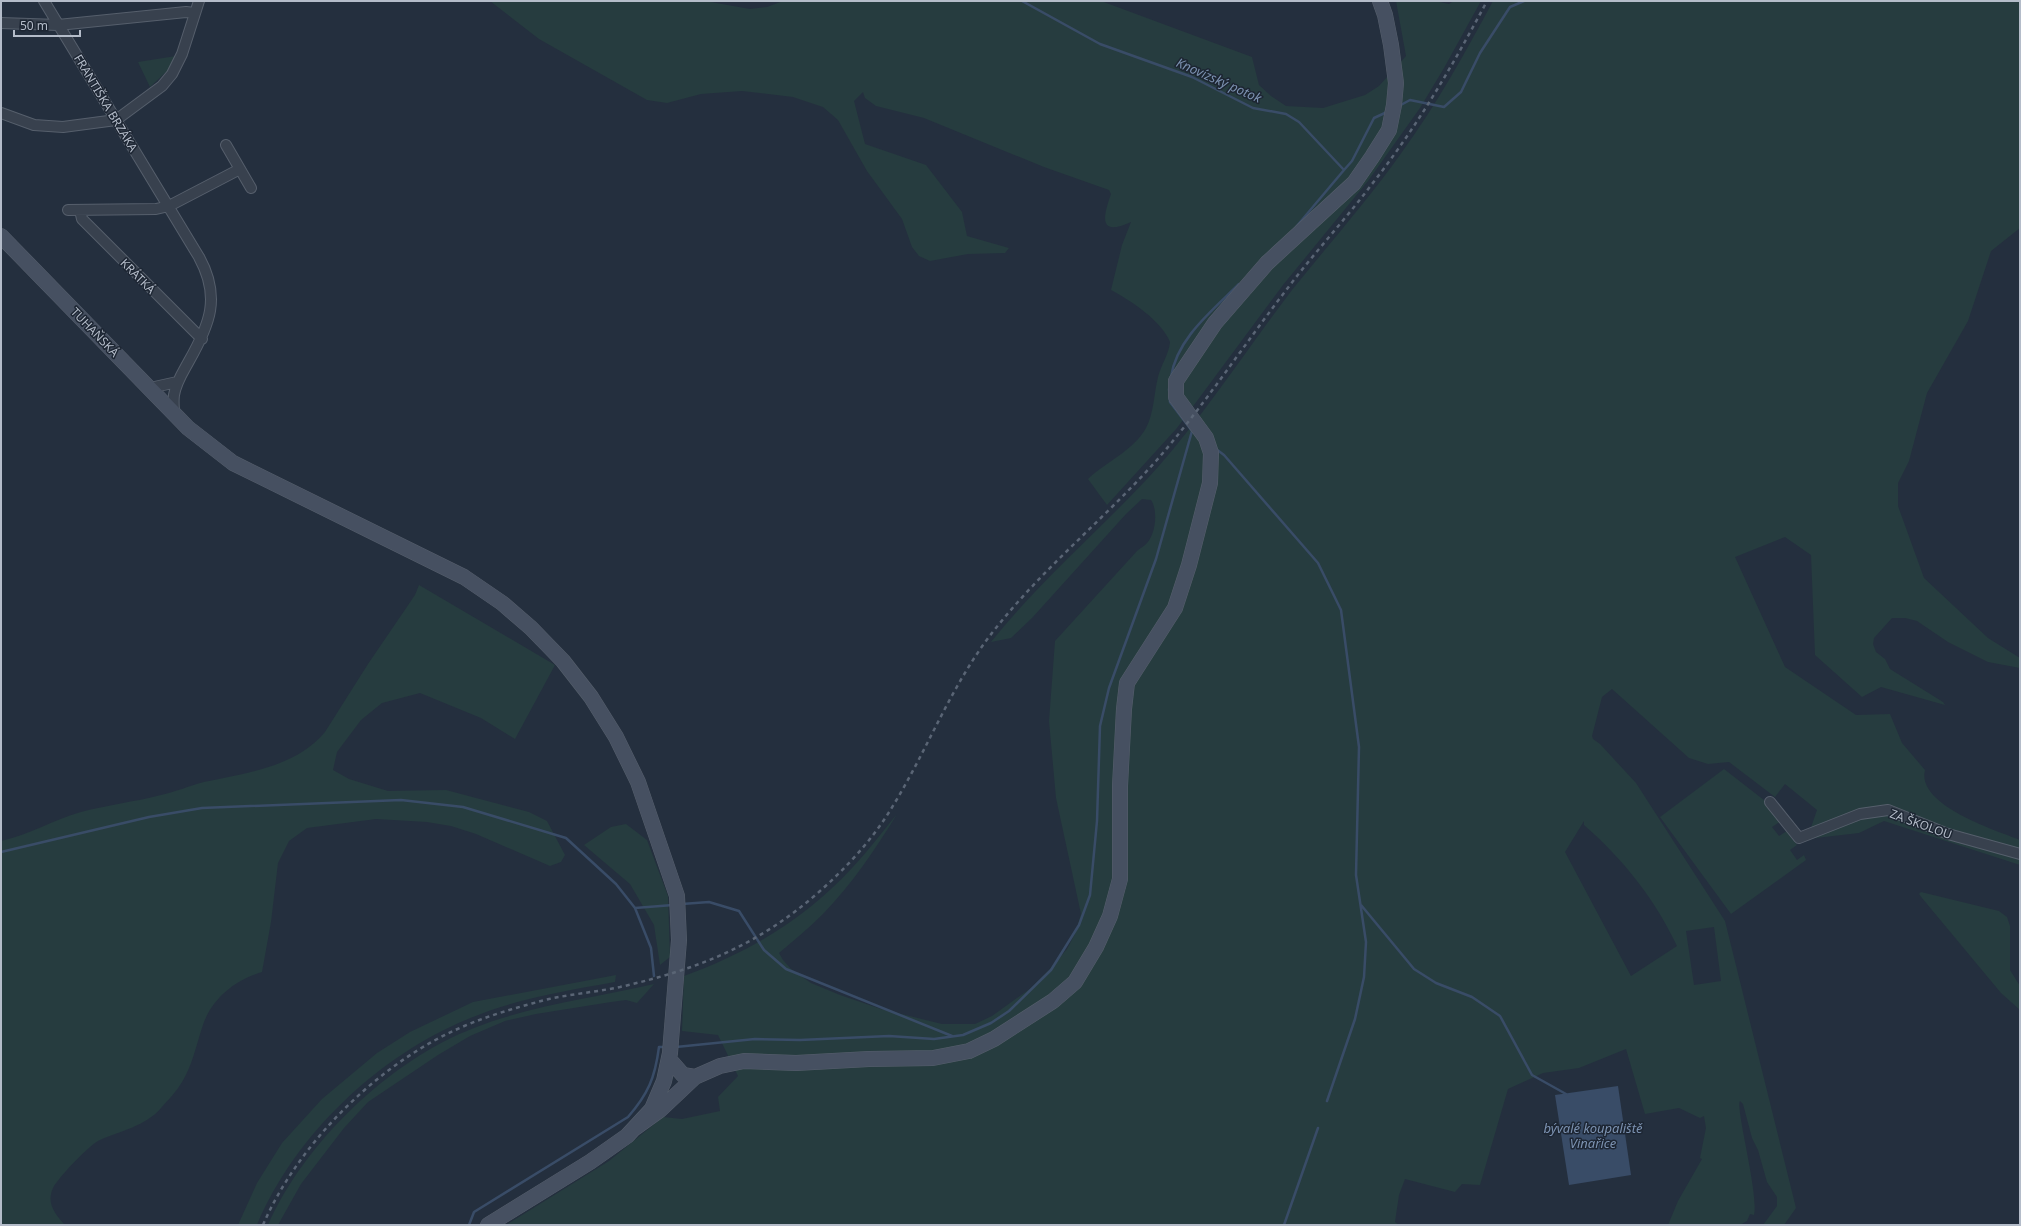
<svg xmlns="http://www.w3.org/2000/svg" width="2021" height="1226" font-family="'Noto Sans',sans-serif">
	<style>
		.green { fill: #263c3f; fill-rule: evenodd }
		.water { fill: #394c67 }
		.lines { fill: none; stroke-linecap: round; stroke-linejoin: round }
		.stream { stroke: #394c67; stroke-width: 2.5 }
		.street-casing { stroke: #565f6c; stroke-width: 12 }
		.secondary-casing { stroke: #565f6c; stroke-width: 16 }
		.street { stroke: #38414e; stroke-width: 10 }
		.secondary { stroke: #465061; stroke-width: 15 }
		.rail { stroke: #5a6575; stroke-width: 2.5; stroke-dasharray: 4 4; stroke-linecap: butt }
		.labels { text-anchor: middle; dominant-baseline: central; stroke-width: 3; stroke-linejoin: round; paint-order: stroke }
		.street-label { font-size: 12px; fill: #b4bcc9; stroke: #1d2633 }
		.water-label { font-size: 13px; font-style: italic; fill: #7c92b1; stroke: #1d2633 }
	</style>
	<rect width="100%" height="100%" fill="#242f3e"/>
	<path class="green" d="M490,1H705L750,9L767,7L783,1H1101L1252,57L1259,85L1271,96L1286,106L1323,108L1365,95L1379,86L1406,56L1396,1H1435L1449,4L1454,1H1481L1444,68L1420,108L1368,181L1283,285L1177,428L1107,505L1088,479C1106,462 1134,450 1146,428C1154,413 1154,393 1158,377C1161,365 1169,354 1170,342C1162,321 1130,300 1111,290L1122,245L1131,222C1098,237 1103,217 1111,194L1109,190L1044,167L924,118L876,106L865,98L863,92L854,101L865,144L926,165L962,212L967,236L1009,248L1005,253L968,254L930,261L919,256L912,247L902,219L867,171L838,120L823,107L793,97L742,91L701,94L667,103L647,100L539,39Z
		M1493,1H2020V228L1991,251L1968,321L1927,393L1909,461L1898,483V506L1924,578L1988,638L2020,658V668L1988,662L1948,642L1917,621L1905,618H1892L1874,638L1873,644L1876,652L1885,659L1890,669L1943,702L1945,705L1881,687L1862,697L1815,655L1811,555L1785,537L1735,557L1785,667L1856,715L1890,714L1902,743L1925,770C1916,805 1995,830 2020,840V865L1884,821L1859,833L1807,839L1817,810L1785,784L1775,797L1729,762L1708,764L1689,758L1612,689L1602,697L1592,736L1593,739L1600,744L1636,783L1725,921L1796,1208L1784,1225H1763L1777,1206V1197L1767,1182L1758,1150L1752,1138L1743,1104L1740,1101C1735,1107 1759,1194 1754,1215L1750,1214L1747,1221L1740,1225H1668L1678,1201L1702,1159L1700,1158L1706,1128L1704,1116L1700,1118L1679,1108L1645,1114L1626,1049L1579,1068L1543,1073L1508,1089L1480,1185L1462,1184L1455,1192L1405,1179L1399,1195L1395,1222L1399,1225H506L609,1161L663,1117L682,1119L720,1111L718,1097L738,1076L718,1035L682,1031L684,976C748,953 805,919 852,868C868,851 882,832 897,814C875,850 852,884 823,914C809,928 794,940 779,953L783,960L791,969L811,983L840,995L881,1009L942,1024H975L992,1016L1031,988L1049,970L1067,949L1075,934L1081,914L1056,798L1049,721L1055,641L1137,551C1140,548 1145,546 1147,543C1156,533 1158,510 1151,500L1142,499L1126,514L1032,618L1011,638L991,642C1041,579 1104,527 1158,467C1207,411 1247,349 1292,290C1329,244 1368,200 1402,152C1437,104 1465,53 1493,1ZM1584,821V825C1623,859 1655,899 1677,946L1631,976L1565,852ZM1714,927L1721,981L1694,985L1686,931Z
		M176,56L167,73L166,72L150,87L138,62Z
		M419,585L555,665L515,739L481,718L420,693L382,703L361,720L337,752L333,770L349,779L388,791L446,790L529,812L547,821L565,855L561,862L550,866L476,834L451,826L427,822L376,819L307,828L289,841L278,863L271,922L262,972C234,980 210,1000 202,1028C196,1046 192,1066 182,1082C177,1091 168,1100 161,1108C146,1126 120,1131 100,1140C90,1144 58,1178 53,1188C46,1203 55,1214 65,1225H1V841C29,835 53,820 81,812C107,805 134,802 161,795C175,792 189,786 204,782C246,773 296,767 325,732L368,664L415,595Z
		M1724,769L1769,804L1781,821L1772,827L1779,836L1787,831L1797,845L1790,850L1797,860L1804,855L1806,860L1731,914L1660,817Z
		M626,824L647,840L668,896L670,957L660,965L654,925L630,884L584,845L611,827Z
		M1921,892L1999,911L2007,917L2010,926V970L2020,986V1010L2001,993L1922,898L1919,894Z
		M616,975L615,982C565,991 515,999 468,1019C378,1056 295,1135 257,1225H238L257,1183L282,1143L322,1099L377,1053L410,1032L473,1002Z
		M654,984L637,1003L626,1000L611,1002L536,1014L505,1021L470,1036L438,1055L368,1102L344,1128L301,1184L278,1225H268C304,1143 390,1060 474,1028C532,1005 594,998 654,984Z"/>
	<path class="water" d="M1618,1086L1631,1175L1569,1185L1555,1095Z"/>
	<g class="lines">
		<path class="stream" d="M1022,1L1100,44L1192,77L1253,108L1286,114L1299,122L1344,170L1352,161L1374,118L1387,112
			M1399,106L1410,100L1444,107L1461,92L1480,53L1510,7L1524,1
			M1296,227L1344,170
			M1171,377C1177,338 1212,311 1239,284
			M1216,449L1224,455L1318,563L1341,610L1359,747L1356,875L1366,942L1364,977L1355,1019L1327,1101
			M1,852L149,817L202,808L401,800L463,807L566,838L616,884L635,908L673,905
			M682,904L709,902L739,911L764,950L786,969L952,1036
			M1361,905L1414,969L1436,983L1472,997L1500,1016L1532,1075L1566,1094
			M635,908L651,948L654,976
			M676,1047L755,1039L800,1040L889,1036L934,1039L963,1035L991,1023L1009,1011L1051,970L1079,925L1090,895L1097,821L1100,726L1109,688L1156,559L1192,431L1170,402L1169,389
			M469,1225L474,1212L628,1117C648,1094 655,1078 659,1047H665
			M1284,1225L1318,1128"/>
		<g class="street-casing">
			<path id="street" d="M44,1L199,257C221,297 210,324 189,361C183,372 176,382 174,395C173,401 174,407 174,413
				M1,23L58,25L186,12L195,13
				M1,113L34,125L63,127L116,120L162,86L172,74L182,54L199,1
				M226,145L251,188
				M68,210L156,209L169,206L240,169
				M80,210L82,219L202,339
				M150,388L177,382
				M1770,802L1799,838L1860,814L1888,810L1948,834L2020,854"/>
		</g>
		<g class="secondary-casing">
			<path id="secondary" d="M1,236L188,428L233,463L464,577L502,603L531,628L563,661L591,697L616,737L638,782L677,896L679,940L670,1053L664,1081L652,1109L627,1136L590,1162L488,1225
				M669,1059L683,1075L695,1077
				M635,1128L660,1110L695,1077L720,1066L744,1061L796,1063L869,1059L933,1058L969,1051L994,1039L1053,1001L1075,982L1096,947L1110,916L1120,879V786L1124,709L1127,683L1175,608L1189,565L1210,483L1211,453L1206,438L1176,397V381L1215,323L1267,263L1354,183L1372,157L1389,130L1394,105L1396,83L1391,45L1385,15L1380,1"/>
		</g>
		<use href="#street" class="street"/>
		<use href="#secondary" class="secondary"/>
		<path class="rail" d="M263,1225C296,1148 371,1071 447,1034C479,1018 514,1008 549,999C572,994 596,992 620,987C699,969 759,945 820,891C847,867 872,840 891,809C929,748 953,679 1000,623C1047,565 1106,517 1156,461C1204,406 1243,346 1287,289C1314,253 1345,220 1372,184C1417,127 1453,65 1487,1"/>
	</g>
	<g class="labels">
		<g class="street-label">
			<text transform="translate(106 103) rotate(59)">FRANTIŠKA BRZÁKA</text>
			<text transform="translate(138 276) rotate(45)">KRÁTKÁ</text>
			<text transform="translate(95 332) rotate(46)">TUHAŇSKÁ</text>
			<text transform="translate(1921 824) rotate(20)">ZA ŠKOLOU</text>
		</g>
		<g class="water-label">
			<text transform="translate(1219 80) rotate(24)">Knovízský potok</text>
			<text x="1593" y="1128">bývalé koupaliště<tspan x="1593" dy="15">Vinařice</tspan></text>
		</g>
	</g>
	<rect width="2021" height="1226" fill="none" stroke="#b4bcc9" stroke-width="4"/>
	<path d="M14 30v6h66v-6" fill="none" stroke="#b4bcc9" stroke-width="2"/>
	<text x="20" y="30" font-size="12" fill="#b4bcc9" stroke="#1d2633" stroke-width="3" paint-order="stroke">50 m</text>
</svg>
